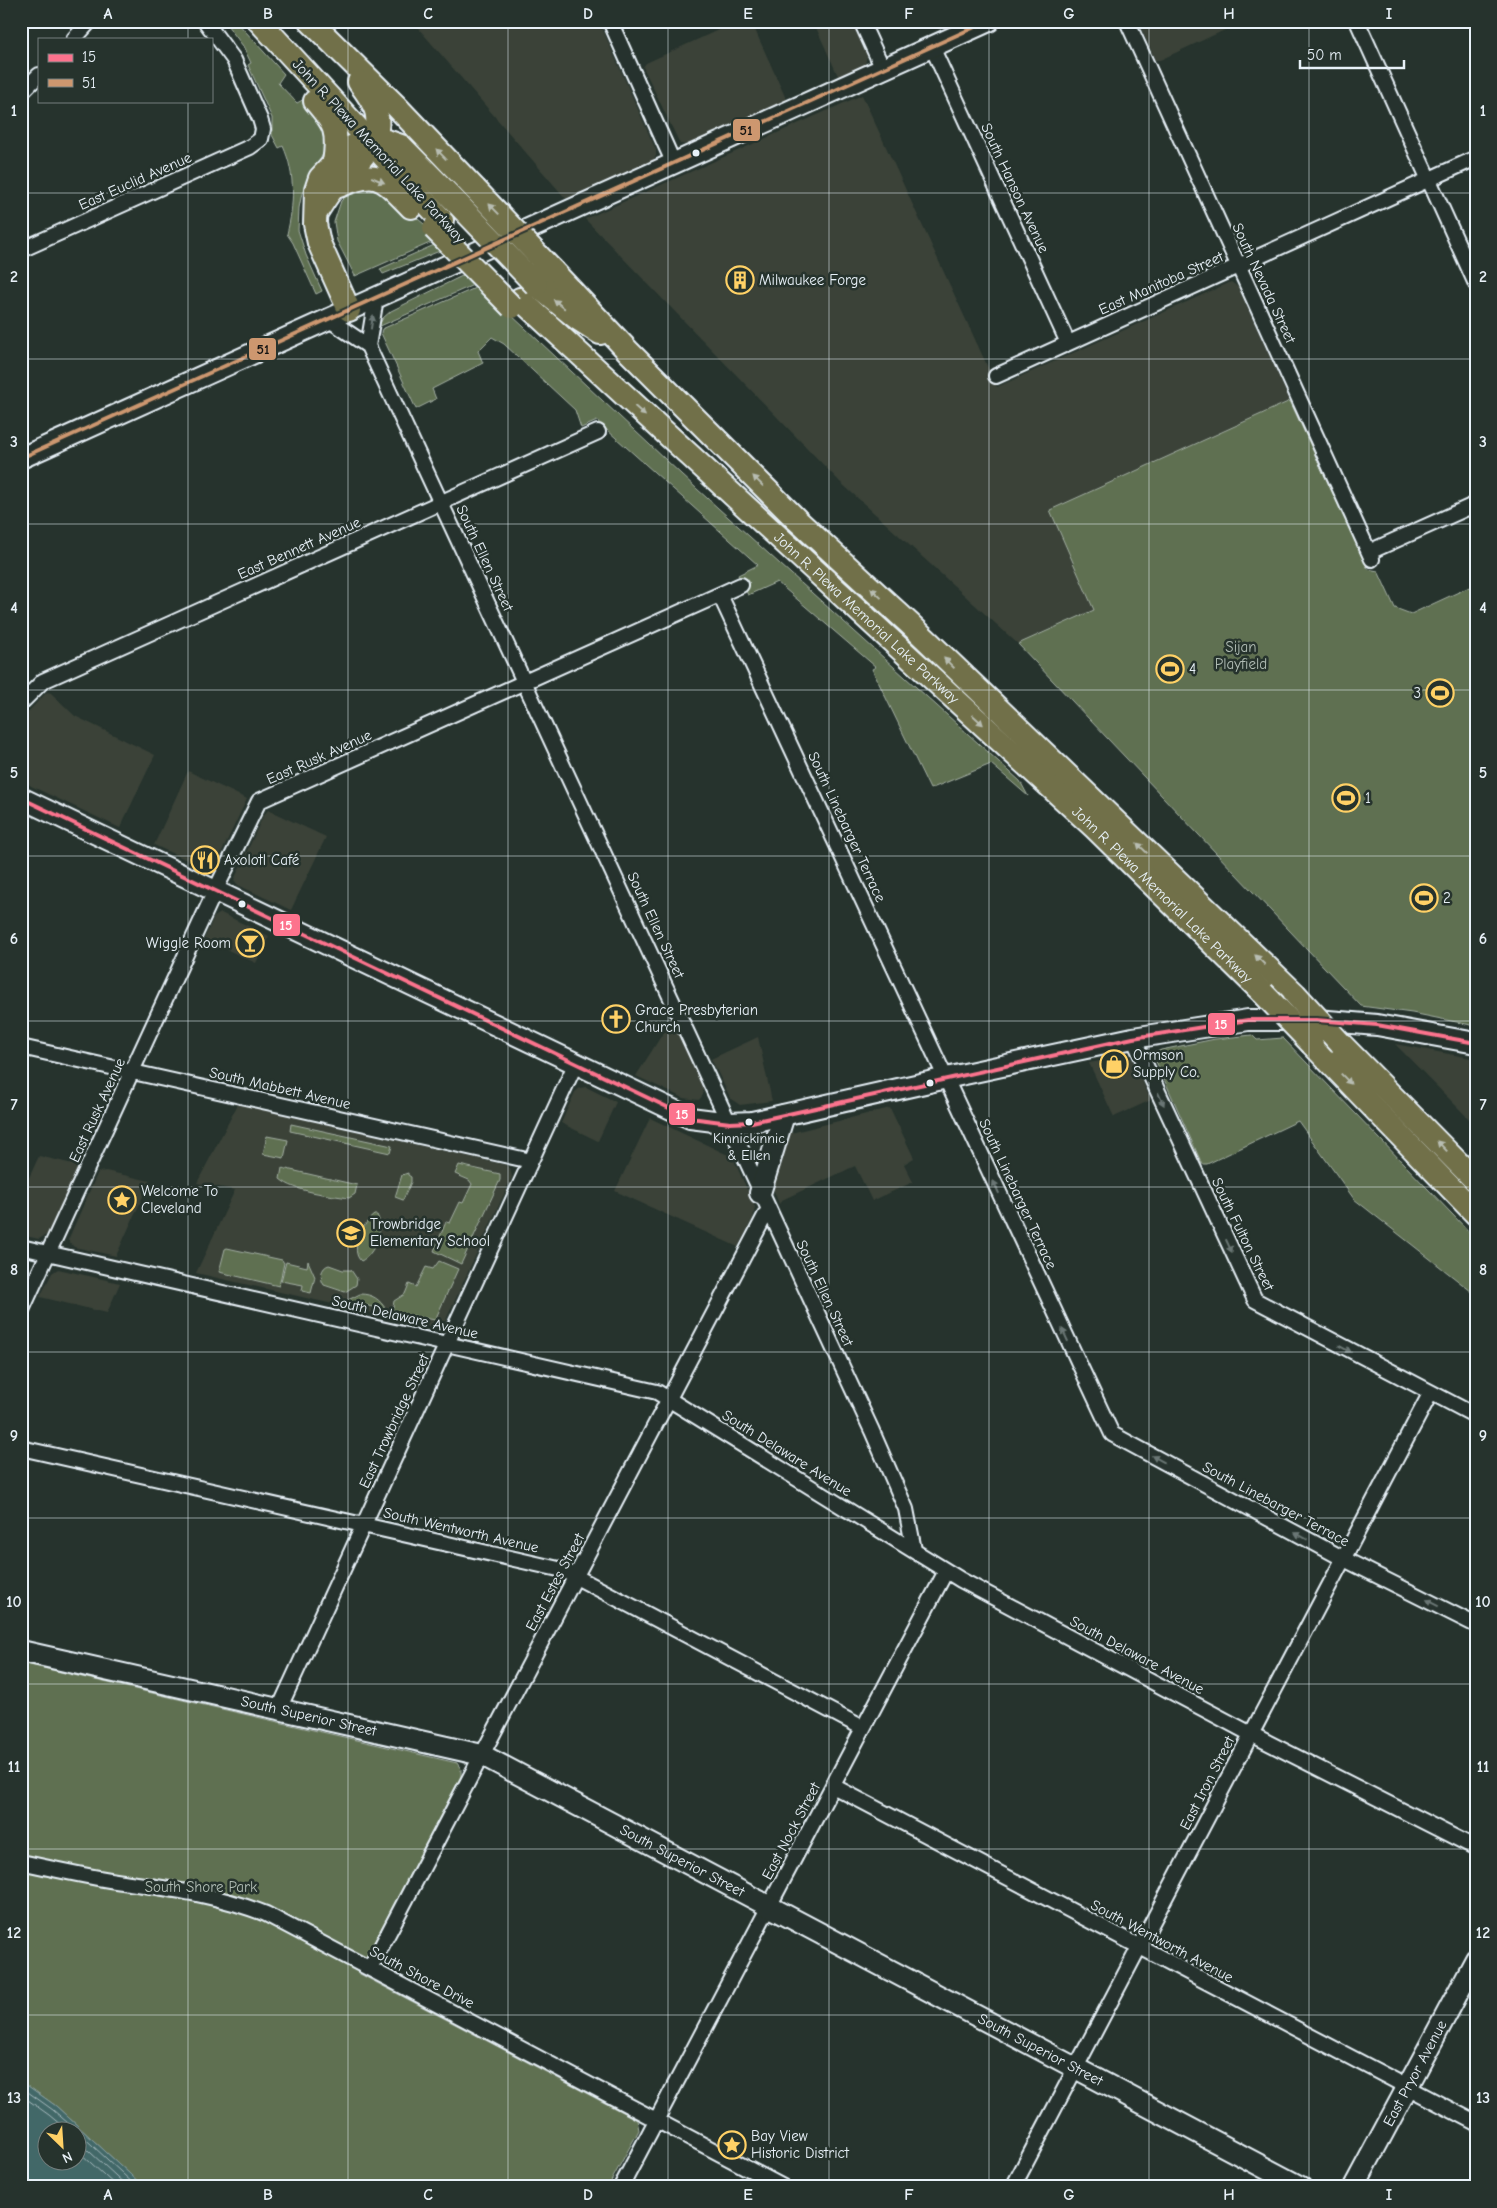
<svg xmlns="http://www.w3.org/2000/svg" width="1497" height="2208" font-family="'Comic Neue',sans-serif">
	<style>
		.built { fill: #3a4238 }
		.green { fill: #5f6f51; stroke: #a4b0a4 }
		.water { fill: #426767; stroke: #849ea1; fill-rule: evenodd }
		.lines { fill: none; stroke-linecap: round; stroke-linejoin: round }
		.shore { stroke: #a6babe; stroke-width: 1 }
		.street-casing { stroke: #e8f1f8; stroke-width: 18 }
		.secondary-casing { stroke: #e8f1f8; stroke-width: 24 }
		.primary-casing { stroke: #e8f1f8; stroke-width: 26 }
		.street { stroke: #26332d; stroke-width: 14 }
		.secondary { stroke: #26332d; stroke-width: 20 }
		.primary { stroke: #71704a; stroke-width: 22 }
		.primary-bridge-casing { stroke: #e8f1f8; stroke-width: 26; stroke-linecap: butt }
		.primary-bridge { stroke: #71704a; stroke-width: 22 }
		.bus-1-casing { stroke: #26332d; stroke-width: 8 }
		.bus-2-casing { stroke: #26332d; stroke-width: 8 }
		.bus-1 { stroke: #fc738d; stroke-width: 4 }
		.bus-2 { stroke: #cd976f; stroke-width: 4 }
		.oneway { fill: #b8bdb2 }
		.oneway2 { fill: #6a7674 }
		.grid { fill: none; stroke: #e8f1f8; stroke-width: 1; stroke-opacity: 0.55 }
		.bus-dot { fill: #e8f1f8; stroke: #26332d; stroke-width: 2 }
		.labels { text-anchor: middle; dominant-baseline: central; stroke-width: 5; stroke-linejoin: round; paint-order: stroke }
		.bus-label { font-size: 14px; fill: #e8f1f8; stroke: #26332d }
		.street-label { font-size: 15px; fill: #e8f1f8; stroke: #26332d }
		.poi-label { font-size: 15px; fill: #e8f1f8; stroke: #26332d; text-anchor: start }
		.park-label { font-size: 15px; fill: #b1bdb5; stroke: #26332d }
		.line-badge { stroke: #26332d; stroke-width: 2 }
		.badge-label { font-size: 14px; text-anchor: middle; font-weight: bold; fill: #fff }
		.pale-badge-label { font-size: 14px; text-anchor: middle; font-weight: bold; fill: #111 }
		.neatline { fill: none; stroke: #e8f1f8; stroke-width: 2 }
		.grid-label { font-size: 16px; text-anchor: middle; font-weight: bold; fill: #e8f1f8 }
	</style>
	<rect width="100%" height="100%" fill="#26332d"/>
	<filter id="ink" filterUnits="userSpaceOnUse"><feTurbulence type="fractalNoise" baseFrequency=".02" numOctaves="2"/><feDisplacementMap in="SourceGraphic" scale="10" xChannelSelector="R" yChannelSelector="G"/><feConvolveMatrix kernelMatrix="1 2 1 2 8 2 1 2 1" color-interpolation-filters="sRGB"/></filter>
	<g filter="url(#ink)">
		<path class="built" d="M412,21H599L656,150V156L653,160L643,165L567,200Z
			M738,21H751L787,101L691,145L680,144L643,67L646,63Z
			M813,21H851L867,56L865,65L839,78Z
			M1138,21H1242V22L1160,60H1155Z
			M862,95L997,387L1231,282L1238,287L1290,401L1050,510L1094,610L1018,644L840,482L585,219Z
			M47,692L51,693L75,716L155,755L120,828L31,786L21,778V719Z
			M188,771L247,799L215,866L209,870L154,845Z
			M268,810L326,837L291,910L238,885L234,880L263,816Z
			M221,913L269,936L256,963L204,939L214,917Z
			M675,1026L703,1088V1095L699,1100L683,1098L636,1076L663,1033Z
			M758,1037L772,1101L740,1105L731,1099L711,1059Z
			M1395,1044L1476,1059V1126Z
			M1128,1056L1132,1059L1151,1100L1114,1117L1089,1063Z
			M586,1087L616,1102L598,1141L561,1123L575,1092L580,1088Z
			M238,1104L506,1165L510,1168L512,1177L444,1324L434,1327L196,1273L235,1190L197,1183Z
			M890,1108L914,1158L904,1164L913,1182L872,1201L855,1166L782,1200L779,1204L771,1184L787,1134Z
			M650,1118L728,1155L734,1160L755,1207L753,1218L738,1247L615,1191Z
			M39,1156L73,1164L77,1170L48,1234L39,1239L21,1235V1195Z
			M106,1171L150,1181L116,1256L74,1247L68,1240L98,1172Z
			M58,1269L120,1283L107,1313L40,1297L52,1273Z"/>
		<path class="green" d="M224,21H236L284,74L278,83L297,103L306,98L326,132L325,150L302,193L299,208L298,230L306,255L322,291L316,294L293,243L287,234C294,205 296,175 283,146L279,148L272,135V118L248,65L251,63L243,46Z
			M364,186L386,192L424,224L439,239L355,276L337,241L334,222L341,201L347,195Z
			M441,242L447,248L383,274L380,269Z
			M470,272L480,282L378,327L383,318L391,311Z
			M482,285L509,313L697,489L1020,781L1028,796L991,764L930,789L872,669L876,667L777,582L748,595L738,575L758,565L597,421L581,428L575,410L504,344L492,337L478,351L483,363L432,389L436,399L416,409L381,333L382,329Z
			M1290,401L1368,569L1378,571L1395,608L1411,614L1476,584V1026L1412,1013L1361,1006L1018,644L1094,610L1050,510Z
			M1252,1035L1257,1040L1283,1038L1476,1239V1295L1354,1199L1298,1121L1207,1164H1202L1155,1059L1157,1052L1161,1050L1215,1039Z
			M291,1124L392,1146L390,1153L290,1131Z
			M267,1136L288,1140L284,1158L263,1154Z
			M459,1165L500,1174V1180L461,1264L434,1251L446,1222L450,1223L460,1202L463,1203L472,1184L469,1180L455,1174Z
			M282,1168L357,1185L355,1194L349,1198C330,1195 295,1192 280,1179Z
			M408,1173V1175L411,1177V1182L403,1200L395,1197L402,1175Z
			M374,1215H377C385,1229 374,1255 361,1261C349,1250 363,1223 374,1215Z
			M227,1248L282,1260L284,1263L279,1286L219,1272L225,1249Z
			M308,1261L315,1277L311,1293L302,1291L303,1285L281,1281L286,1262L307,1267Z
			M439,1261L458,1269L435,1320L392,1312L394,1301L405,1294L409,1284L416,1287L426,1267L433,1269Z
			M329,1265L343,1270H351L357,1279L356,1285L345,1292L324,1285C319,1278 321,1267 329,1265Z
			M360,1294C372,1294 380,1299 386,1310L346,1301Z
			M21,1663L457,1763L461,1769V1776L358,1973L637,2120L639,2130L608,2187H144L56,2106L21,2081Z"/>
		<path class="water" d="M21,2081L56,2106L144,2187H21ZM48,2130H78V2160H48Z"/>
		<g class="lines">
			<path class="shore" d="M21,2087L53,2110L76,2130
				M21,2095L49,2115L67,2130
				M78,2132L137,2187
				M78,2141L128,2187
				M78,2151L117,2187"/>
			<g class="street-casing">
				<path id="street" d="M610,21L674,164
					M861,21L883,69
					M1127,21L1372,559
					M1357,21L1476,284
					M74,39L90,21
					M932,47L1068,343
					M21,93L39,75
					M21,250L250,147L261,139L263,129L260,119L234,60L205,21
					M328,319L368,346L872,1431L906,1509L914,1550
					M368,346L376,298
					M996,376L1476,158
					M1369,552L1476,504
					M720,595L1112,1434L1344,1559L1476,1625
					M21,703L43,681L598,432
					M1133,1038L1255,1300L1476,1416
					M21,1047L531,1161
					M21,1247L657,1392L961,1580L1251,1734L1476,1848
					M21,1312L215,891L259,801L741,585
					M21,1448L563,1570L863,1728
					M279,1709L575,1065
					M833,1786L1476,2123
					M21,1862C53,1869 84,1876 116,1881C170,1889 215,1894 266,1914L783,2187
					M370,1968L768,1210
					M621,2187L946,1571
					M1013,2187L1430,1394"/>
			</g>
			<g class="secondary-casing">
				<g id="secondary">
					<path d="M21,458L989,21"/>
					<path d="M21,798L690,1118L730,1123L752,1122L960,1075L1133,1038L1248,1020H1316L1377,1025L1476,1043"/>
					<path d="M760,1193L784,1115"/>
					<path id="s1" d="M21,1651L482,1755L1301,2187"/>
					<path id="s2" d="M1354,2187L1476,1959"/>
				</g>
			</g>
			<g class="primary-casing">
				<g id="primary">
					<path d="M259,21L442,220"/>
					<path d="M310,21L395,105L475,189"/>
					<path d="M315,101C335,124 339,131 334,163"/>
					<path d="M339,186C379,169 382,178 411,207"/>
					<path d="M316,213C322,204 327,195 334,187C351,169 382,145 377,116C376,104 366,92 359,82"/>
					<path d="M552,270L628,351L797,520L912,626L1295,994"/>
					<path d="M536,285L578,319L600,333"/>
					<path id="s3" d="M520,299L1095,828L1263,993"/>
					<path d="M349,310L319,243L315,224L316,190L320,178L334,163L351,147L359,144L387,141L401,146L459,205"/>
					<path d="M1312,1044L1476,1214"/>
					<path d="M1341,1044L1476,1181"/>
				</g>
			</g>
			<use href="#street" class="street"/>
			<use href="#secondary" class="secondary"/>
			<use href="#primary" class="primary"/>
			<g class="primary-bridge-casing">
				<path id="primary-bridge" d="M475,189L552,270
					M459,205L536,285
					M434,228L512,307
					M1263,993L1312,1044
					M1295,994L1341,1044"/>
			</g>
			<use href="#primary-bridge" class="primary-bridge"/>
			<g class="bus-1-casing">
				<path id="bus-1" d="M21,798L690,1118L730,1123L752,1122L1133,1038L1248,1020H1316L1377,1025L1476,1043"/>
			</g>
			<g class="bus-2-casing">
				<path id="bus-2" d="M21,458L988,21"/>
			</g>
			<use href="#bus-1" class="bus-1"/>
			<use href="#bus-2" class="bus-2"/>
		</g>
		<defs><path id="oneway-solid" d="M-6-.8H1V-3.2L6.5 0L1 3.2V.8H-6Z" transform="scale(1.25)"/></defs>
		<g class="oneway">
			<use href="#oneway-solid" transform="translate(441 154) rotate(-134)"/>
			<use href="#oneway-solid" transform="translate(378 180) rotate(24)"/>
			<use href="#oneway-solid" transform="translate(494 209) rotate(-134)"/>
			<use href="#oneway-solid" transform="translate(559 304) rotate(-141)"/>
			<use href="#oneway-solid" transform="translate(640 411) rotate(42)"/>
			<use href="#oneway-solid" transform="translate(758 481) rotate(-135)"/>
			<use href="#oneway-solid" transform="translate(876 593) rotate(-137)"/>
			<use href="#oneway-solid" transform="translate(949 663) rotate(-136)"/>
			<use href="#oneway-solid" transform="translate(978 720) rotate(43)"/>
			<use href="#oneway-solid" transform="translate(1142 848) rotate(-136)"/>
			<use href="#oneway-solid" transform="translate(1260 960) rotate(-136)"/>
			<use href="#oneway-solid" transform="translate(1346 1079) rotate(46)"/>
			<use href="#oneway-solid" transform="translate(1442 1146) rotate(-134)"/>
		</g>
		<g class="oneway2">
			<use href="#oneway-solid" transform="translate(372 322) rotate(-81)"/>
			<use href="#oneway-solid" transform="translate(1161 1099) rotate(65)"/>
			<use href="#oneway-solid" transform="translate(996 1187) rotate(-115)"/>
			<use href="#oneway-solid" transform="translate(1229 1246) rotate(65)"/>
			<use href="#oneway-solid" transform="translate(1065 1335) rotate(-115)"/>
			<use href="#oneway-solid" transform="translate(1345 1349) rotate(28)"/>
			<use href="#oneway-solid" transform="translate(1158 1459) rotate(-152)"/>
			<use href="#oneway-solid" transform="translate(1301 1536) rotate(-152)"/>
			<use href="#oneway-solid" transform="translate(1432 1603) rotate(-153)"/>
		</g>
	</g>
	<path class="grid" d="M188,21V39M348,21V2187M508,21V2187M668,21V2187M829,21V2187M989,21V2187M1149,21V2187M1309,21V2187M188,101V2187M21,193H1476M21,359H1476M21,524H1476M21,690H1476M21,856H1476M21,1021H1476M21,1187H1476M21,1352H1476M21,1518H1476M21,1684H1476M21,1849H1476M21,2015H1476"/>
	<defs>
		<g id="building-ring" transform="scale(1.4375)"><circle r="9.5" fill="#26332d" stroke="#ffd166" stroke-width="1.5"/><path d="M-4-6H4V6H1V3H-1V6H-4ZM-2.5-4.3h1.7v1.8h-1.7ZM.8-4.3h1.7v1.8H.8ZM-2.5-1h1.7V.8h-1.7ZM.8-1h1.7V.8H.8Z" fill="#ffd166"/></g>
		<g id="stadium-ring" transform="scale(1.4375)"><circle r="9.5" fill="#26332d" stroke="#ffd166" stroke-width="1.5"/><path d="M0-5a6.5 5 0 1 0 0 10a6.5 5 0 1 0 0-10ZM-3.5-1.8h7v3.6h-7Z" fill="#ffd166"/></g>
		<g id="restaurant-ring" transform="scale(1.4375)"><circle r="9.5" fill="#26332d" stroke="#ffd166" stroke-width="1.5"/><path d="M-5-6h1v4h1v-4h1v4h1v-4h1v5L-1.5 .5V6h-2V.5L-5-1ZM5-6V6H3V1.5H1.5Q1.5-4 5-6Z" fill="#ffd166"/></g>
		<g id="bar-ring" transform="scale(1.4375)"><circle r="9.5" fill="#26332d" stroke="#ffd166" stroke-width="1.5"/><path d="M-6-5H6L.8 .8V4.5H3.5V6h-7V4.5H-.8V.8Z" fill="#ffd166"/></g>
		<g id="church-ring" transform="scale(1.4375)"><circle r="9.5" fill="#26332d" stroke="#ffd166" stroke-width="1.5"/><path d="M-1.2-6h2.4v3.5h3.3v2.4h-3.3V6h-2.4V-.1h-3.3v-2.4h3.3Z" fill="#ffd166"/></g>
		<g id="shop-ring" transform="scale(1.4375)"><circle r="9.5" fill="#26332d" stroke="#ffd166" stroke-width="1.5"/><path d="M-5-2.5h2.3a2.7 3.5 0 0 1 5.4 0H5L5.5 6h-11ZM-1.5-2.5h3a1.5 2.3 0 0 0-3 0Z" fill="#ffd166"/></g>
		<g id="sight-ring" transform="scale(1.4375)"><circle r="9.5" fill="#26332d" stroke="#ffd166" stroke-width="1.5"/><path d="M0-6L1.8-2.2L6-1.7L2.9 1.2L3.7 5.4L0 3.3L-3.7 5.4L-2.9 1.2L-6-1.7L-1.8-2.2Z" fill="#ffd166"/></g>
		<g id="school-ring" transform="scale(1.4375)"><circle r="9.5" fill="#26332d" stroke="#ffd166" stroke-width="1.5"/><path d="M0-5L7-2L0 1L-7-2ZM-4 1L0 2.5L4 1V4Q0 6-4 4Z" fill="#ffd166"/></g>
	</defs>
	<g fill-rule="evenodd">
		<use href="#building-ring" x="740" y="280"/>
		<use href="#stadium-ring" x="1170" y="669"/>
		<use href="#stadium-ring" x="1440" y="693"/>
		<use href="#stadium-ring" x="1346" y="798"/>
		<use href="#restaurant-ring" x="205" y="860"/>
		<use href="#stadium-ring" x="1424" y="898"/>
		<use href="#bar-ring" x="250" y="943"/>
		<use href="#church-ring" x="616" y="1019"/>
		<use href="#shop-ring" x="1114" y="1064"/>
		<use href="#sight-ring" x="122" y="1200"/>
		<use href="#school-ring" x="351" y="1233"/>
		<use href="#sight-ring" x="732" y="2145"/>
	</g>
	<g class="bus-dot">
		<circle cx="696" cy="153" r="4.5"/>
		<circle cx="242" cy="904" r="4.5"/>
		<circle cx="930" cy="1083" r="4.5"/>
		<circle cx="749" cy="1122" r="4.5"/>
	</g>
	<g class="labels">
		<g class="bus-label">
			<text x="749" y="1138">Kinnickinnic<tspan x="749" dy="17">&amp; Ellen</tspan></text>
		</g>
		<g class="street-label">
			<text transform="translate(379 151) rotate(47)">John R. Plewa Memorial Lake Parkway</text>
			<text transform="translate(135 181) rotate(-24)">East Euclid Avenue</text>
			<text transform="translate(1015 188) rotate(65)">South Hanson Avenue</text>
			<text transform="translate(1161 283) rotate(-24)">East Manitoba Street</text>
			<text transform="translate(1264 283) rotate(65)">South Nevada Street</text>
			<text transform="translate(299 548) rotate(-24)">East Bennett Avenue</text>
			<text transform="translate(485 558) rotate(65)">South Ellen Street</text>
			<text stroke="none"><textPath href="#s3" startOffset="471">John R. Plewa Memorial Lake Parkway</textPath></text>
			<text transform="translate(319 757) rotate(-24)">East Rusk Avenue</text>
			<text transform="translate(847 827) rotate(65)">South Linebarger Terrace</text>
			<text stroke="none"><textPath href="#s3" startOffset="876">John R. Plewa Memorial Lake Parkway</textPath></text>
			<text transform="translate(656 925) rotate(65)">South Ellen Street</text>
			<text transform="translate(280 1088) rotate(13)">South Mabbett Avenue</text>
			<text transform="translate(97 1110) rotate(-65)">East Rusk Avenue</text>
			<text transform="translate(1018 1194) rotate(65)">South Linebarger Terrace</text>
			<text transform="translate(1243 1234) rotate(64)">South Fulton Street</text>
			<text transform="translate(825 1293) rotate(65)">South Ellen Street</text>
			<text transform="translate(405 1317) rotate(13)">South Delaware Avenue</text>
			<text transform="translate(394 1421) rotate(-65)">East Trowbridge Street</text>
			<text transform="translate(787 1453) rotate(32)">South Delaware Avenue</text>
			<text transform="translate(1276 1504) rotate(28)">South Linebarger Terrace</text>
			<text transform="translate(461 1530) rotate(13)">South Wentworth Avenue</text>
			<text transform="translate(555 1582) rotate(-62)">East Estes Street</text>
			<text transform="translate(1137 1655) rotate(28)">South Delaware Avenue</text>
			<text stroke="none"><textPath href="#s1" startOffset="295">South Superior Street</textPath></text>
			<text transform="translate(1207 1783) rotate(-63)">East Iron Street</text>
			<text transform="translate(791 1831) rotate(-62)">East Nock Street</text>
			<text stroke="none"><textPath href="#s1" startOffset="699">South Superior Street</textPath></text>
			<text transform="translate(1162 1941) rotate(28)">South Wentworth Avenue</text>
			<text transform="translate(422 1977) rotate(28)">South Shore Drive</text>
			<text stroke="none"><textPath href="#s1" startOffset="1104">South Superior Street</textPath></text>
			<text stroke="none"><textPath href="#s2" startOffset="129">East Pryor Avenue</textPath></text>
		</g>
		<g class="poi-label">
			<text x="759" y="280">Milwaukee Forge</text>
			<text x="1189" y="669">4</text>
			<text x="1421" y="693" text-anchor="end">3</text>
			<text x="1365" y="798">1</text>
			<text x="224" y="860">Axolotl Café</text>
			<text x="1443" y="898">2</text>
			<text x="231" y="943" text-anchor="end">Wiggle Room</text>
			<text x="635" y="1010">Grace Presbyterian<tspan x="635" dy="17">Church</tspan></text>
			<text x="1133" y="1055">Ormson<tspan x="1133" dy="17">Supply Co.</tspan></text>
			<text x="141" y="1191">Welcome To<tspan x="141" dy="17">Cleveland</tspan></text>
			<text x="370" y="1224">Trowbridge<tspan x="370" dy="17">Elementary School</tspan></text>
			<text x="751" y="2136">Bay View<tspan x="751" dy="17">Historic District</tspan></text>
		</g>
		<g class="park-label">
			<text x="1241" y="647">Sijan<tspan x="1241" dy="17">Playfield</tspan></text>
			<text x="201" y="1887">South Shore Park</text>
		</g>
	</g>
	<g class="line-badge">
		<rect x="732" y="118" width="29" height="24" rx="5" fill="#cd976f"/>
		<rect x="248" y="337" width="29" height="24" rx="5" fill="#cd976f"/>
		<rect x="272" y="913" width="29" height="24" rx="5" fill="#fc738d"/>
		<rect x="1207" y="1012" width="29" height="24" rx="5" fill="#fc738d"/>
		<rect x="668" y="1102" width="28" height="24" rx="5" fill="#fc738d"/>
	</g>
	<g class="badge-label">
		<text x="286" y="930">15</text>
		<text x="1221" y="1029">15</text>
		<text x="682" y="1119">15</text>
	</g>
	<g class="pale-badge-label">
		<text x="746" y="135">51</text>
		<text x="263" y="354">51</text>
	</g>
	<rect width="1497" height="2208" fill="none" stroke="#26332d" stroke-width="55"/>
	<rect x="38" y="38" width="175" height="65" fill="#26332d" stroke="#747f7e"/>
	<rect x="48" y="54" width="25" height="8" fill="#fc738d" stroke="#747f7e"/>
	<text x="82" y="62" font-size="15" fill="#e8f1f8">15</text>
	<rect x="48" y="79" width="25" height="8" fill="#cd976f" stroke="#747f7e"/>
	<text x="82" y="88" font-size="15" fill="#e8f1f8">51</text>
	<g transform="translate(62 2146) rotate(155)"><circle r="24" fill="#26332d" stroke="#747f7e"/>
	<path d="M0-4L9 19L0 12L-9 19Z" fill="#ffd166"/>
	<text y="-8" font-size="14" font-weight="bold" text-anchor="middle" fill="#e8f1f8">N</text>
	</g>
	<path d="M1300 60v8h104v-8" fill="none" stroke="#e8f1f8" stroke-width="2.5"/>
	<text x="1307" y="60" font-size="15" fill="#e8f1f8" stroke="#26332d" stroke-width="4" paint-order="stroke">50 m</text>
	<rect x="28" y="28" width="1442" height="2152" class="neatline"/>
	<g class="grid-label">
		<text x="108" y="19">A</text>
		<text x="268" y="19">B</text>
		<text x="428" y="19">C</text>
		<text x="588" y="19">D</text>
		<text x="748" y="19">E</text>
		<text x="909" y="19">F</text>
		<text x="1069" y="19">G</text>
		<text x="1229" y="19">H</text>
		<text x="1389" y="19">I</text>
		<text x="14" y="116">1</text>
		<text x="1483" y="116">1</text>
		<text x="14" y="282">2</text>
		<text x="1483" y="282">2</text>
		<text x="14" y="447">3</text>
		<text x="1483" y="447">3</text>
		<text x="14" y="613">4</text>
		<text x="1483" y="613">4</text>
		<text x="14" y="778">5</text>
		<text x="1483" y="778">5</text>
		<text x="14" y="944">6</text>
		<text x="1483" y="944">6</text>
		<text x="14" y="1110">7</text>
		<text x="1483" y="1110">7</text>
		<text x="14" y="1275">8</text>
		<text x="1483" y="1275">8</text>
		<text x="14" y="1441">9</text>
		<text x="1483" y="1441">9</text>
		<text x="14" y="1607">10</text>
		<text x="1483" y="1607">10</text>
		<text x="14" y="1772">11</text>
		<text x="1483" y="1772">11</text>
		<text x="14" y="1938">12</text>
		<text x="1483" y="1938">12</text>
		<text x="14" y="2103">13</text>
		<text x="1483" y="2103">13</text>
		<text x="108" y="2200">A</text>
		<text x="268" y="2200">B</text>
		<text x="428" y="2200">C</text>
		<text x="588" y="2200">D</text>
		<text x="748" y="2200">E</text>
		<text x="909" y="2200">F</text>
		<text x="1069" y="2200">G</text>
		<text x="1229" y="2200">H</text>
		<text x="1389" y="2200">I</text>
	</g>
</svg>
